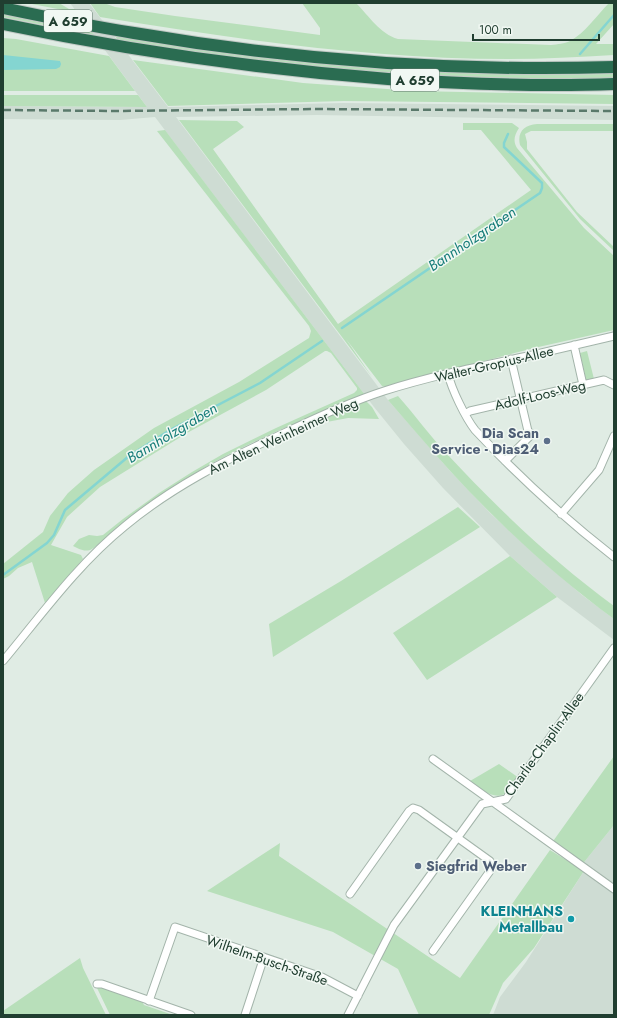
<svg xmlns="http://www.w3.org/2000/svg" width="617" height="1018" font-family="Jost,sans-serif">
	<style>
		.built { fill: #cedcd3 }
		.green { fill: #b8dfba }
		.water { fill: #84d5d1 }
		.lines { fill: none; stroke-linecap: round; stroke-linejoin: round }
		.stream { stroke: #84d5d1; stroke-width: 2.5 }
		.street-casing { stroke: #a3b4aa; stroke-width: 9 }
		.highway-casing { stroke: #c1c9c5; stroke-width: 14 }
		.street { stroke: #fff; stroke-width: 7 }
		.highway { stroke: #2a6c51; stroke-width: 12 }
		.rail { stroke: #5a796b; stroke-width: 2.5; stroke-dasharray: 8 4; stroke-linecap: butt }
		.service-dot { fill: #5c6f8a; stroke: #f1f8f3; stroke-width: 1.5 }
		.culture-dot { fill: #0f9aa8; stroke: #f1f8f3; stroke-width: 1.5 }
		.labels { text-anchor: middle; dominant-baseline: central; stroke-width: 3; stroke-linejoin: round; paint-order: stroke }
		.shield { fill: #f1f8f3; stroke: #5f766a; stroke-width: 1 }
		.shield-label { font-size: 13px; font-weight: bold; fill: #203e30 }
		.street-label { font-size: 14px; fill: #203e30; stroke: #f1f8f3 }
		.service-label { font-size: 14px; font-weight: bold; fill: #4e5e75; stroke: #f1f8f3; text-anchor: end }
		.culture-label { font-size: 14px; font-weight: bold; fill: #0d838f; stroke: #f1f8f3; text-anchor: end }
		.water-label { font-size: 15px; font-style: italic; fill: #167d79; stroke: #f1f8f3 }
	</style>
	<rect width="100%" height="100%" fill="#e0ece4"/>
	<path class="built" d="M70,3H89L168,107L343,103L614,106V120L317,115L176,117L388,400L451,472L491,514L541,560L582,595L614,619V640L557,597L510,556L443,488L404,444L374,407L155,117L120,120L3,119V106L147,107Z
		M614,825V1015H493L500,997L526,962L584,871L581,866Z"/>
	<path class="green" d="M27,3H59L69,9H75L78,13Z
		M90,3H104L115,7L175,16L320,35V28L302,3H356C369,16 380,34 398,39L551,45C558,44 564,44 570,41C585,33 597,15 609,3H614V24L596,44H614V55C579,57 543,59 508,59C372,59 235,39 100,17Z
		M3,13L91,31L94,35L3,17Z
		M114,35C154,42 194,48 234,54C359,71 487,76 614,74V78C447,81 282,68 118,40Z
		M3,38L16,39L109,56L135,91H3Z
		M133,60L303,83L415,91L614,95V104L344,101L168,106Z
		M3,95H138L147,107L3,106Z
		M179,120L237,121L244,127L213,149L338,324L531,190L481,130H463V123H512L519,128C514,136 513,141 517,148L584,228L614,256V330L534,348L386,387L382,386L346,339L372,377Z
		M537,124H614V131H531L525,134L527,142V149L577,212L614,247V251L580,219L520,145C517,132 524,125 537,124Z
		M165,130L365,395C290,424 214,456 149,503C139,510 129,517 120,525C113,530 96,548 90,550C83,552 78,548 73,546L79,539L89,535L97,536L103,535L123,519L159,493L192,472L223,454L276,428L354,393L357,390V388L331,353L327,351H325L266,390L187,433L100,487L67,517L51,545L81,555L83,559L45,603L32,562L18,568L9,576L3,579V564L43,532L50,516L68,493L94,470L154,428L239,382L309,338L311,331L309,326L157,131Z
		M587,351L594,379L586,380L580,353Z
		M398,396C415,415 430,436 447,454C499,510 553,561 614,606V619C555,576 501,526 452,473C430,449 409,424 388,400Z
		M366,401L372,407L379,419L348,418L316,424L259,449L255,454L254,450L299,429Z
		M458,507L480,527L273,657L269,624L341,581Z
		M510,556L557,597L427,680L393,633Z
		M614,756V825L581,866L551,844Z
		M499,764L519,778C516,782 513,788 509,791C496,803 481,789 470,781Z
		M280,843L279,856L460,978L550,850L584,871L534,948L503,983L489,1015H419L398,969L333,932L207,891Z
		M80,958L83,968L106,1015H3V1011Z
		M100,987L141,1000L144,1005L173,1015H110L97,988Z"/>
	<path class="water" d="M3,55L60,61L61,64L60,67L56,69L3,70Z"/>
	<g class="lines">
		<path class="stream" d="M580,54L614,15
			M342,328L540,193L542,188V183L504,147V143L508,134
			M3,575L47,543L54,535L65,510L129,456L170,430L260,383L322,341"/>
		<g class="street-casing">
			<path id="street" d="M574,345L583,385
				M448,374C452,390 465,417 475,430C518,476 564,518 614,557
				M465,414L470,411L604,380L614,385
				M505,461L532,434L528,431L511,359
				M561,514L599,470L614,436
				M3,661C42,614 78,564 125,526C172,487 227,459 282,434C315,418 350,402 384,391C434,375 486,365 537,354C563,348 588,342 614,336
				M433,759L614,889
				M350,894L409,811L413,808L419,810L490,861L492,866L490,871L433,951
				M97,984H102L191,1015
				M149,1001L175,927L322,977L358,996
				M245,1015L264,957
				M348,1015L394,925L482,804L506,799L614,648"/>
		</g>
		<g class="highway-casing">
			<path id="highway" d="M3,8C46,17 90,26 134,33C292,60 453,72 614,67
				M3,24C131,51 259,69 388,79C464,84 539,87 614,84"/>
		</g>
		<use href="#street" class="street"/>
		<use href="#highway" class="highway"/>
		<path class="rail" d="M3,110L116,111L316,109L614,111"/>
	</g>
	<g class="service-dot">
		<circle cx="547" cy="441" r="4"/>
		<circle cx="418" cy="866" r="4"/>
	</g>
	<circle class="culture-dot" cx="571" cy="919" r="4"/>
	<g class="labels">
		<g class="shield">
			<rect x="44" y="10" width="48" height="22" rx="3"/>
			<rect x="391" y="69" width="48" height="22" rx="3"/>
		</g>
		<g class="shield-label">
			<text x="68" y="21">A 659</text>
			<text x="415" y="80">A 659</text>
		</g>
		<g class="street-label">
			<text transform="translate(494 364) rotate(-13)">Walter-Gropius-Allee</text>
			<text transform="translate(540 395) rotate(-13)">Adolf-Loos-Weg</text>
			<text transform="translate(283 436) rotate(-25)">Am Alten Weinheimer Weg</text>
			<text transform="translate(544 744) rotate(-54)">Charlie-Chaplin-Allee</text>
			<text transform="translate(267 960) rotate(19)">Wilhelm-Busch-Straße</text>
		</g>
		<g class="service-label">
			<text x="539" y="433">Dia Scan<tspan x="539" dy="16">Service - Dias24</tspan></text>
			<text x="426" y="866" text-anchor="start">Siegfrid Weber</text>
		</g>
		<g class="culture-label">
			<text x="563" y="911">KLEINHANS<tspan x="563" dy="16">Metallbau</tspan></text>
		</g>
		<g class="water-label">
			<text transform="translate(472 239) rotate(-34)">Bannholzgraben</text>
			<text transform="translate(172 433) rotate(-31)">Bannholzgraben</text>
		</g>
	</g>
	<rect width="617" height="1018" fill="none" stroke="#203e30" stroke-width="8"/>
	<path d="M473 34v6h126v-6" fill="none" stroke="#203e30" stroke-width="2"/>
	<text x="479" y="34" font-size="12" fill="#203e30" stroke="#f1f8f3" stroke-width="3" paint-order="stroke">100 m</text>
</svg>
